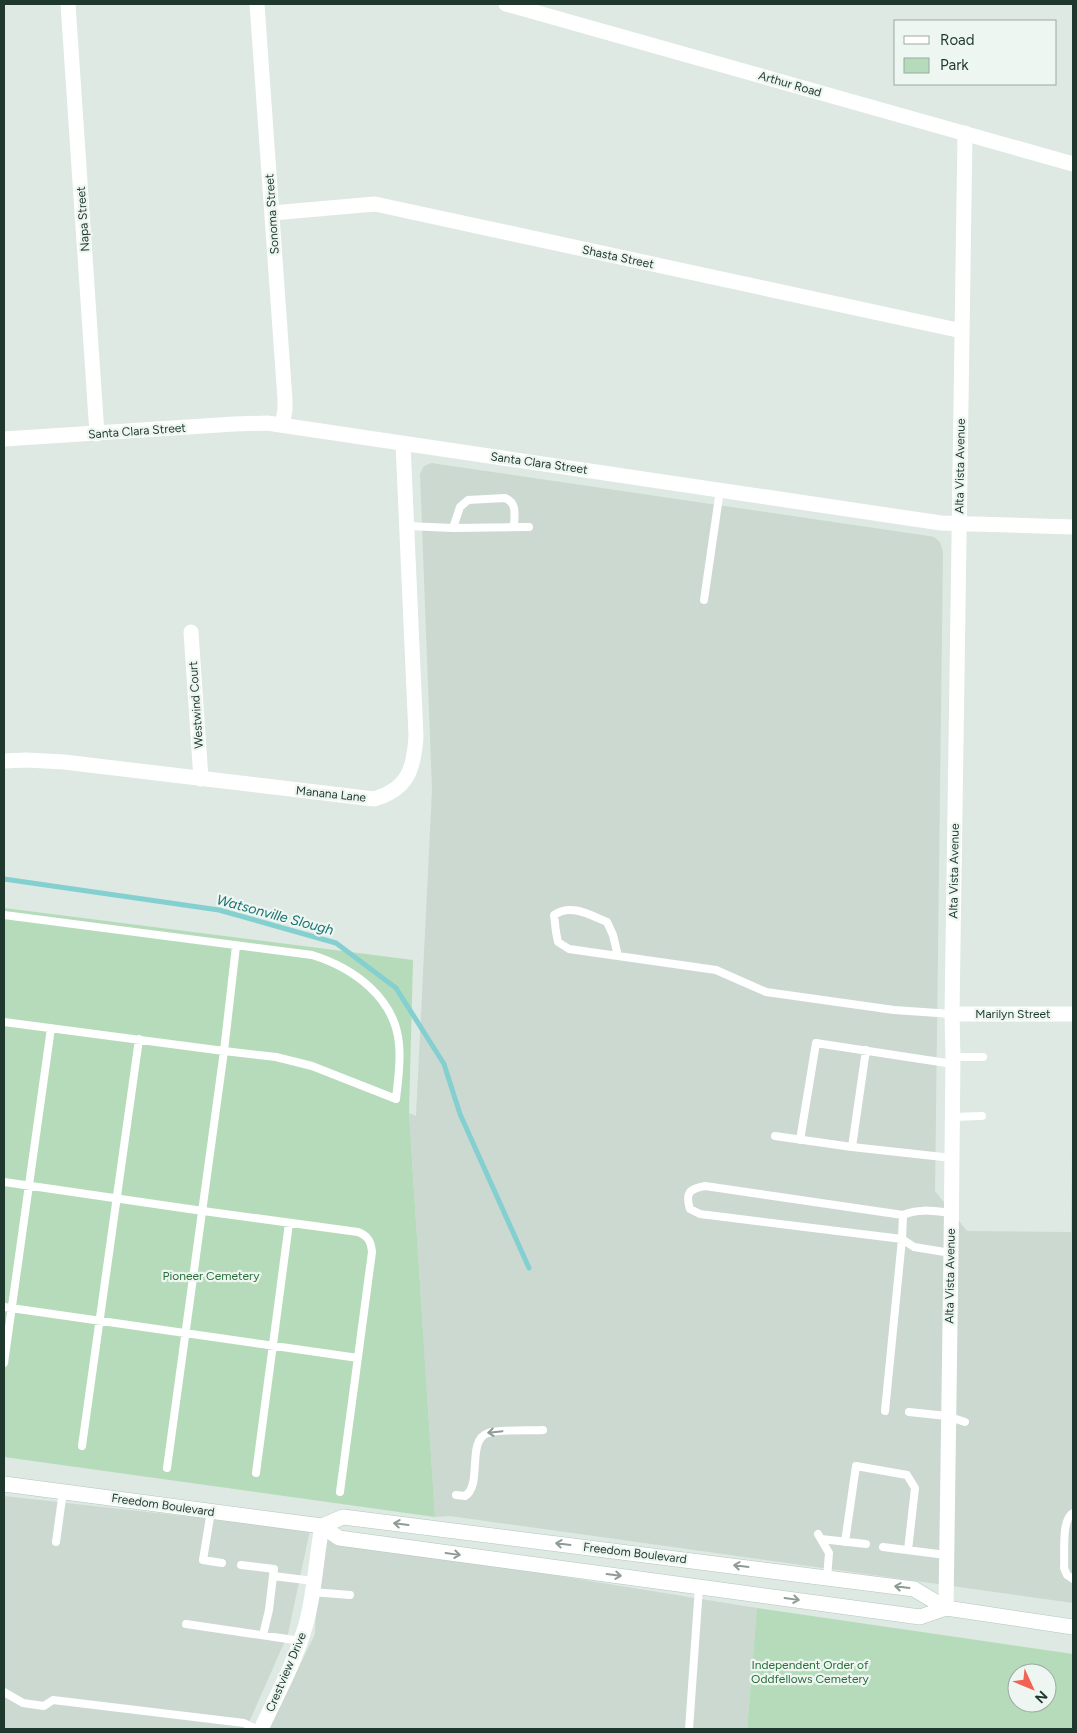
<svg xmlns="http://www.w3.org/2000/svg" width="1077" height="1733" font-family="Figtree,sans-serif">
	<style>
		.built { fill: #ccd9d1 }
		.green { fill: #b6dbba; fill-rule: evenodd }
		.lines { fill: none; stroke-linecap: round; stroke-linejoin: round }
		.stream { stroke: #84cfcf; stroke-width: 5 }
		.secondary-casing { stroke: #b1c9bd; stroke-width: 16 }
		.service { stroke: #fff; stroke-width: 8 }
		.minor { stroke: #fff; stroke-width: 15 }
		.tertiary { stroke: #fff; stroke-width: 15 }
		.secondary { stroke: #fff; stroke-width: 15 }
		.oneway { stroke: #8f9c96 }
		.labels { text-anchor: middle; dominant-baseline: central; stroke-width: 4.5; stroke-linejoin: round; paint-order: stroke }
		.street-label { font-size: 12px; fill: #1f382e; stroke: #eef6f1 }
		.park-label { font-size: 12px; fill: #2a6f3a; stroke: #eef6f1 }
		.water-label { font-size: 14px; font-style: italic; fill: #1a7273; stroke: #eef6f1 }
	</style>
	<rect width="100%" height="100%" fill="#dde9e2"/>
	<path class="built" d="M431,463L929,536L934,537L940,542L943,552L935,1191L967,1231L1071,1232L1073,1060V1603L450,1516L435,1517L409,1113L416,1116L432,790L420,474L424,466Z
		M4,1496L310,1530L288,1634L246,1729H4Z
		M319,1537L757,1608L747,1729H269L315,1634Z"/>
	<path class="green" d="M4,908L413,960L409,1113L435,1517L4,1457Z
		M757,1608L1073,1654V1729H747ZM1017,1673H1047V1703H1017Z"/>
	<g class="lines">
		<path class="stream" d="M4,879L219,910L336,943L396,988L444,1064L460,1114L529,1268"/>
		<g class="secondary-casing">
			<path id="secondary" d="M4,1484L322,1526L339,1538L920,1617L946,1608
				M322,1526L343,1517L914,1589L946,1608L1073,1627"/>
		</g>
		<path class="service" d="M407,526L453,528L529,527
			M453,528L460,507L468,500L505,498C518,503 514,516 514,527
			M704,600L720,490
			M4,915L312,955C354,968 395,998 399,1044C401,1063 398,1080 396,1099L312,1066L276,1057L224,1051L4,1022
			M618,956L613,935L607,922C590,915 571,903 554,915L556,932L558,942L569,949L716,970L766,992L894,1010L952,1014
			M953,1057H983
			M953,1117L982,1116
			M775,1136L852,1147L866,1050
			M800,1140L816,1043L953,1064
			M852,1147L952,1158
			M4,1182L203,1211L358,1232C368,1236 371,1241 372,1252L340,1492
			M951,1213C934,1211 919,1208 903,1215L902,1239L914,1247L951,1253
			M4,1307L358,1358
			M4,1363L51,1028
			M885,1411L902,1239L700,1214L690,1209C685,1193 689,1189 705,1186L903,1215
			M909,1412L947,1416L965,1422
			M82,1446L139,1039
			M167,1468L224,1051L236,946
			M256,1473L289,1223
			M456,1495L465,1496C483,1485 466,1440 488,1433C498,1429 531,1431 543,1430
			M211,1511L203,1560L222,1563
			M1073,1513C1061,1519 1065,1555 1064,1568L1067,1575L1073,1579
			M818,1534L829,1553L827,1578
			M821,1539L866,1544
			M56,1542L63,1491
			M845,1542L856,1466L907,1475L915,1488L908,1550
			M883,1547L946,1555
			M241,1565L274,1569L273,1576
			M312,1592L350,1595
			M186,1624L301,1641
			M263,1635L269,1610L273,1576L314,1581
			M4,1692L23,1703L44,1706L53,1700L244,1723L256,1729
			M689,1729L699,1587"/>
		<path class="minor" d="M68,4L97,434
			M257,4L285,400V410L282,425
			M272,213L375,204L962,331
			M4,439L234,424L267,423L941,523L1073,527
			M191,632L201,779
			M4,761L26,760L64,762L374,799C408,789 414,769 416,736L403,444
			M952,1014H1073
			M946,1608L951,1253L953,1057L952,1014L965,133
			M261,1729C277,1695 296,1660 306,1624C315,1592 316,1558 322,1526"/>
		<path class="tertiary" d="M506,4L1073,164"/>
		<use href="#secondary" class="secondary"/>
	</g>
	<defs><path id="oneway-shaft" d="M-6 0H5M1.5-3L5.5 0L1.5 3" fill="none" stroke-width="1.6" stroke-linecap="round" stroke-linejoin="round" transform="scale(1.25)"/></defs>
	<g class="oneway">
		<use href="#oneway-shaft" transform="translate(495 1432) rotate(174)"/>
		<use href="#oneway-shaft" transform="translate(401 1524) rotate(-173)"/>
		<use href="#oneway-shaft" transform="translate(563 1544) rotate(-173)"/>
		<use href="#oneway-shaft" transform="translate(453 1554) rotate(8)"/>
		<use href="#oneway-shaft" transform="translate(741 1566) rotate(-173)"/>
		<use href="#oneway-shaft" transform="translate(614 1575) rotate(7)"/>
		<use href="#oneway-shaft" transform="translate(902 1587) rotate(-173)"/>
		<use href="#oneway-shaft" transform="translate(792 1599) rotate(8)"/>
	</g>
	<g class="labels">
		<g class="street-label">
			<text transform="translate(790 84) rotate(16)">Arthur Road</text>
			<text transform="translate(272 214) rotate(-94)">Sonoma Street</text>
			<text transform="translate(83 219) rotate(-94)">Napa Street</text>
			<text transform="translate(618 257) rotate(12)">Shasta Street</text>
			<text transform="translate(137 431) rotate(-4)">Santa Clara Street</text>
			<text transform="translate(539 463) rotate(8)">Santa Clara Street</text>
			<text transform="translate(960 466) rotate(-89)">Alta Vista Avenue</text>
			<text transform="translate(196 705) rotate(-94)">Westwind Court</text>
			<text transform="translate(331 794) rotate(6)">Manana Lane</text>
			<text transform="translate(954 871) rotate(-89)">Alta Vista Avenue</text>
			<text x="1013" y="1014">Marilyn Street</text>
			<text transform="translate(950 1276) rotate(-89)">Alta Vista Avenue</text>
			<text transform="translate(163 1505) rotate(8)">Freedom Boulevard</text>
			<text transform="translate(635 1553) rotate(7)">Freedom Boulevard</text>
			<text transform="translate(286 1672) rotate(-67)">Crestview Drive</text>
		</g>
		<g class="park-label">
			<text x="211" y="1276">Pioneer Cemetery</text>
			<text x="810" y="1665">Independent Order of<tspan x="810" dy="14">Oddfellows Cemetery</tspan></text>
		</g>
		<g class="water-label">
			<text transform="translate(275 915) rotate(15)">Watsonville Slough</text>
		</g>
	</g>
	<rect width="1077" height="1733" fill="none" stroke="#1f382e" stroke-width="10"/>
	<rect x="894" y="20" width="162" height="65" fill="#eef6f1" stroke="#9baaa3"/>
	<rect x="904" y="36" width="25" height="8" fill="#ffffff" stroke="#9baaa3"/>
	<text x="940" y="45" font-size="15" fill="#1f382e">Road</text>
	<rect x="904" y="58" width="25" height="15" fill="#b6dbba" stroke="#9baaa3"/>
	<text x="940" y="70" font-size="15" fill="#1f382e">Park</text>
	<g transform="translate(1032 1688) rotate(134)"><circle r="24" fill="#eef6f1" stroke="#9baaa3"/>
	<path d="M0-4L9 19L0 12L-9 19Z" fill="#f26353"/>
	<text y="-8" font-size="14" font-weight="bold" text-anchor="middle" fill="#1f382e">N</text>
	</g>
</svg>
